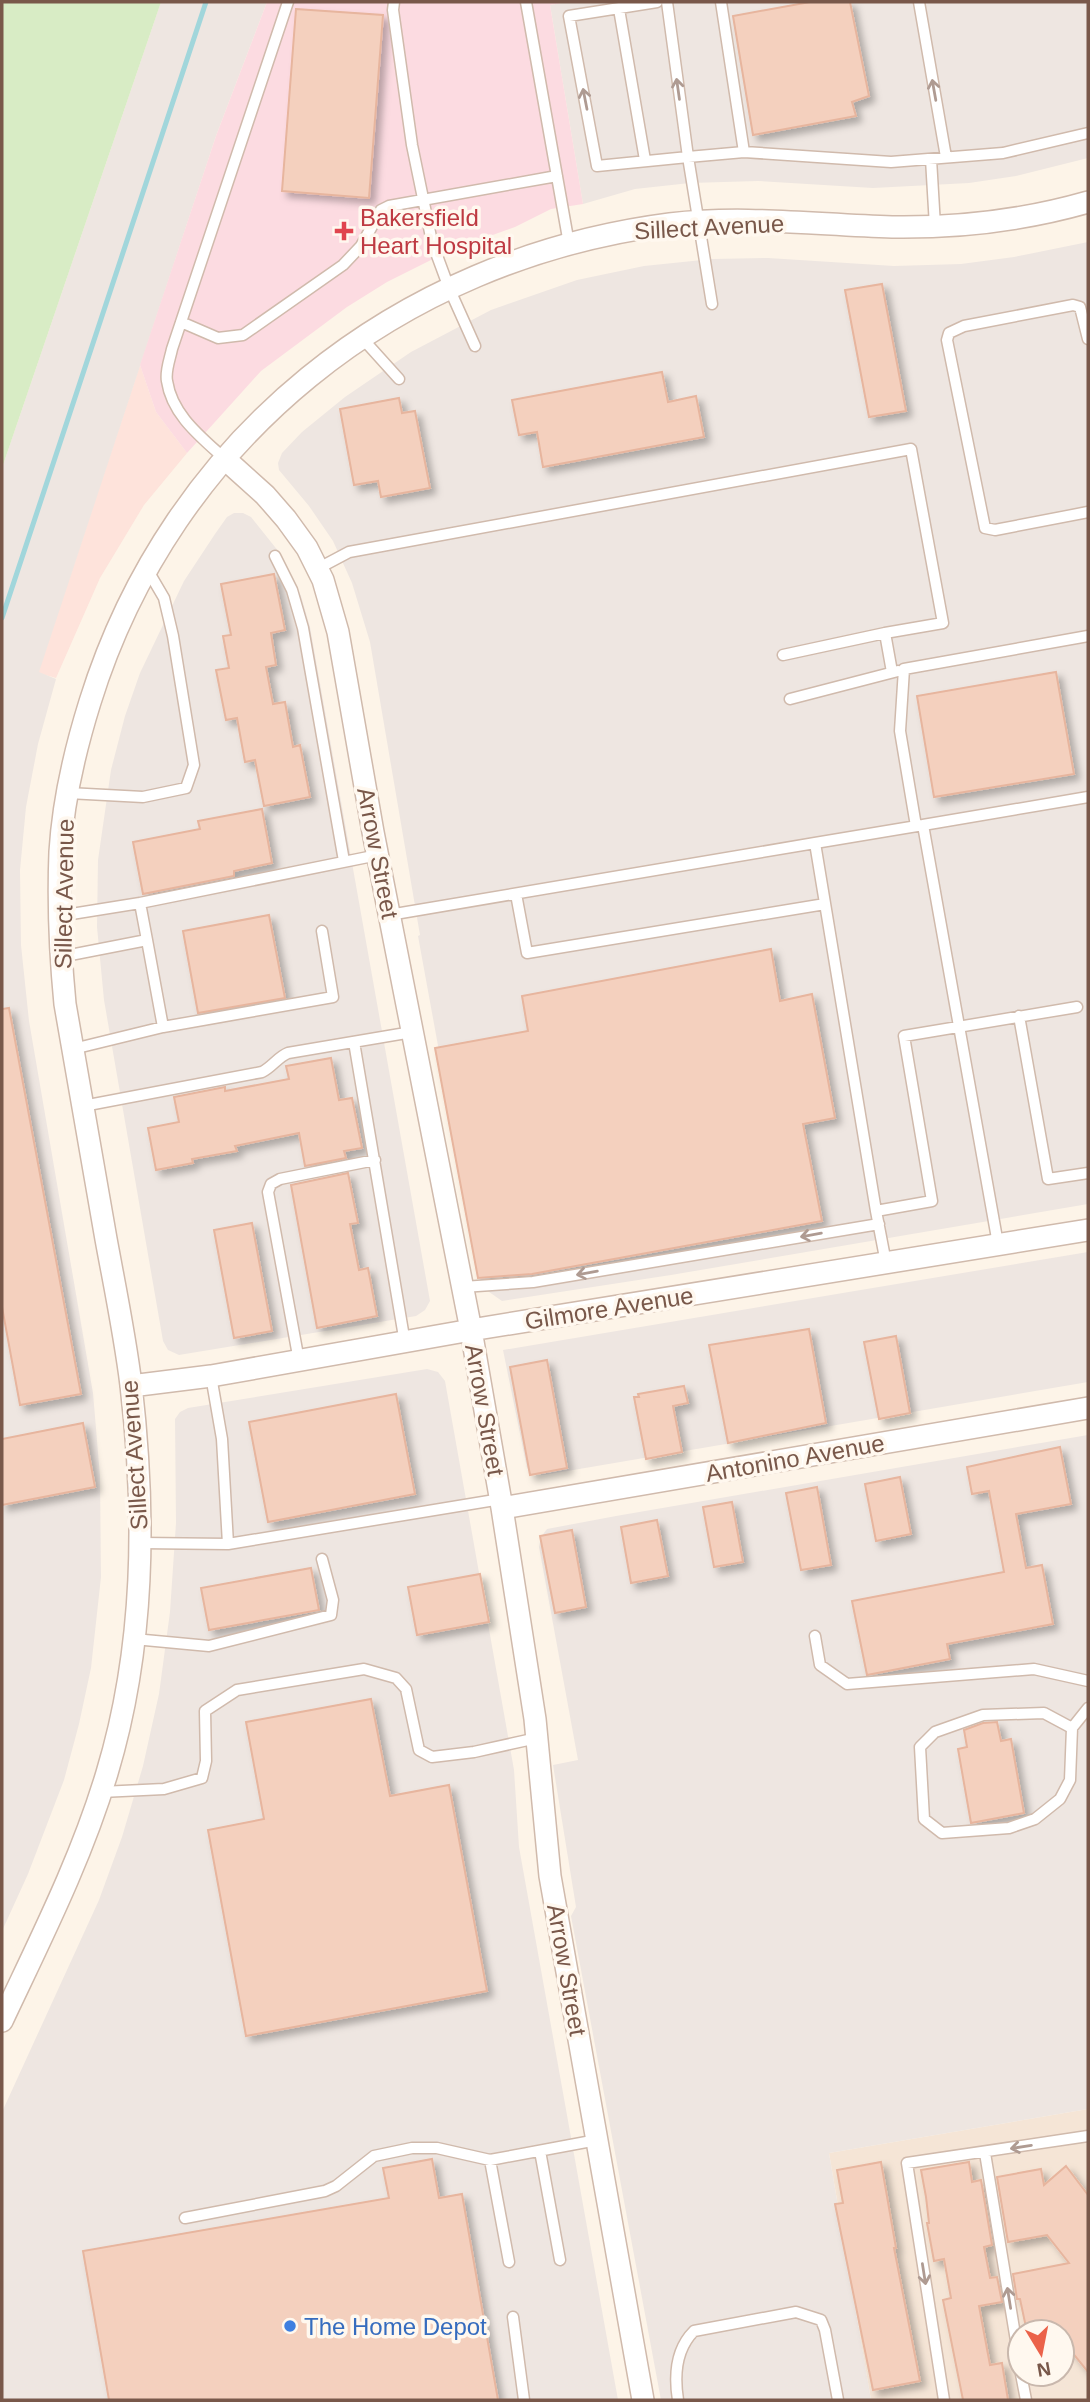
<svg xmlns="http://www.w3.org/2000/svg" width="1090" height="2402" font-family="Helvetica,sans-serif">
	<style>
		.residential { fill: #f5e5d6; fill-rule: evenodd }
		.commercial { fill: #fee3db }
		.industrial { fill: #eee6e1 }
		.medical { fill: #fcdbe1 }
		.green { fill: #d8ecc5 }
		.lines { fill: none; stroke-linecap: round; stroke-linejoin: round }
		.stream { stroke: #a1d6db; stroke-width: 5 }
		.building { fill: #f4d0be; stroke: #e7b59e; stroke-width: 2; filter: url(#shadow) }
		.lane-casing { stroke: #d0baac; stroke-width: 13 }
		.street-casing { stroke: #d0baac; stroke-width: 24 }
		.lane { stroke: #fff; stroke-width: 10 }
		.street { stroke: #fff; stroke-width: 21 }
		.oneway { stroke: #af9b92 }
		.health-dot { fill: #e0444e; stroke: #fff8ef; stroke-width: 2.5 }
		.shop-dot { fill: #3f7fe0; stroke: #fff8ef; stroke-width: 2.5 }
		.labels { text-anchor: middle; dominant-baseline: central; stroke-width: 7; stroke-linejoin: round; paint-order: stroke }
		.health-label { font-size: 24px; fill: #be3a42; stroke: #fff8ef; text-anchor: start }
		.street-label { font-size: 24px; fill: #79584a; stroke: #fff8ef }
		.shop-label { font-size: 24px; fill: #366cbe; stroke: #fff8ef; text-anchor: start }
	</style>
	<defs>
		<filter id="shadow"><feDropShadow dx="5.5" dy="5.5" stdDeviation="3.5" flood-color="#0004"/></filter>
	</defs>
	<rect width="100%" height="100%" fill="#fdf4e8"/>
	<path class="residential" d="M1088,2109V2400H871L829,2153ZM1020,2332H1062V2374H1020Z"/>
	<path class="commercial" d="M140,365L156,412L187,453L144,505L100,578L56,678L38,673Z"/>
	<path class="industrial" d="M161,2H267L216,136L39,672L56,679L38,744L26,807L20,870L21,945L29,1021L93,1393L100,1476L101,1577L91,1668L79,1724L64,1780L28,1874L2,1931V468Z
		M567,2H1088V158L1016,176L969,183L873,188L758,181L690,183L635,189L583,204L550,5Z
		M1088,242V1204L671,1275L502,1301L482,1287L418,936L420,935L370,642L352,583L333,541L309,506L279,470L278,463L282,453L302,432L345,397L411,352L491,310L577,280L644,266L712,259L768,258L894,266L961,264L1014,257Z
		M234,513H243L251,517L279,552L301,596L310,627L430,1301L425,1310L416,1316L179,1355L168,1350L163,1341L104,1000L97,927L98,860L111,770L125,716L140,673L184,581L215,534L227,517Z
		M1088,1252V1382L544,1475L534,1474L527,1468L503,1350Z
		M427,1369L438,1372L445,1381L514,1770L519,1847L618,2400H2V2112L99,1900L122,1837L143,1766L159,1694L170,1612L176,1523L175,1419L180,1412L188,1408Z
		M1088,1435V2109L829,2153L871,2400H661L571,1916L576,1907L553,1765L578,1760L539,1547L541,1537L547,1529L616,1516Z"/>
	<path class="medical" d="M267,2H567L550,5L583,204L551,209L515,227L451,250L387,282L347,307L261,371L187,453L156,412L140,365L216,136Z"/>
	<path class="green" d="M2,2H161L2,468Z"/>
	<g class="lines">
		<path class="stream" d="M2,618L206,2"/>
	</g>
	<path class="building" d="M810,2H850L869,96L852,102L856,116L753,135L733,16Z
		M296,9L383,15L369,198L282,191Z
		M882,284L906,411L869,417L845,290Z
		M662,372L668,402L696,396L704,437L543,467L537,432L519,435L512,400Z
		M399,398L402,413L415,411L430,488L381,497L378,481L354,485L340,409Z
		M274,574L285,630L271,633L276,665L266,667L273,704L285,702L293,747L300,745L310,797L264,806L255,760L245,762L237,718L226,720L216,670L229,668L223,636L231,635L221,584Z
		M1056,672L1074,774L934,797L917,696Z
		M262,809L272,863L234,871V876L143,894L133,842L200,829L198,821Z
		M269,915L285,998L198,1013L183,931Z
		M771,949L780,1001L812,994L835,1118L803,1124L822,1221L532,1274L478,1278L435,1048L528,1031L522,996Z
		M9,1008L81,1394L20,1405L2,1307V1009Z
		M331,1058L339,1100L352,1098L362,1148L344,1151L346,1158L305,1166L299,1133L235,1146L237,1151L192,1159L193,1163L156,1170L148,1128L179,1122L174,1097L225,1087V1091L289,1079L286,1066Z
		M348,1173L358,1223L350,1224L359,1270L368,1268L377,1316L317,1328L291,1185Z
		M252,1223L272,1331L234,1338L214,1230Z
		M809,1329L826,1423L728,1443L709,1345Z
		M896,1336L910,1413L879,1419L864,1342Z
		M547,1360L567,1468L530,1475L510,1367Z
		M684,1386L688,1403L673,1406L682,1452L646,1459L634,1397H639L638,1394Z
		M396,1394L415,1494L268,1522L249,1422Z
		M83,1423L95,1487L2,1505V1439Z
		M1060,1447L1071,1504L1016,1514L1026,1568L1042,1565L1053,1624L947,1644L950,1659L867,1675L852,1601L1004,1572L989,1491L972,1494L967,1467Z
		M900,1477L911,1534L876,1541L865,1484Z
		M817,1487L831,1565L801,1570L786,1493Z
		M732,1502L743,1562L714,1567L703,1507Z
		M657,1520L668,1576L631,1583L621,1527Z
		M572,1530L586,1607L555,1613L540,1536Z
		M311,1568L319,1610L209,1630L201,1588Z
		M480,1574L489,1622L417,1635L408,1587Z
		M371,1699L390,1796L449,1785L487,1991L246,2036L208,1830L264,1819L246,1722Z
		M997,1722L1001,1741L1011,1739L1024,1813L971,1823L958,1749L967,1747L964,1730L983,1723Z
		M432,2159L439,2198L462,2194L498,2400H109L83,2251L389,2198L383,2168Z
		M881,2162L896,2248H894L920,2381L873,2390L835,2204L843,2203L837,2170Z
		M969,2162L972,2182L981,2180L992,2245L984,2247L990,2278L997,2277L1002,2302L979,2306L990,2365L1002,2363L1008,2400H963L943,2300L951,2298L944,2259L934,2261L927,2223H929L926,2197L921,2170Z
		M1066,2166L1088,2195V2372L1062,2340V2332H1027L1020,2299H1017L1013,2274L1069,2263L1047,2235L1008,2242L997,2177L1041,2169L1044,2185Z"/>
	<g class="lines">
		<g class="lane-casing">
			<path id="lane" d="M394,2L393,10L412,145L432,242L449,288L475,346
				M526,2L569,244
				M657,2L569,16L597,166L688,157L667,2
				M919,2L946,157
				M619,9L645,160
				M744,152L891,162L1003,153L1088,133
				M931,159L935,226
				M712,304L688,157L744,152L721,2
				M181,322L218,338L243,335L343,265L361,246L381,210L389,206L557,176
				M362,338L399,379
				M1088,339L1080,307L1073,305L964,326L949,333L947,340L985,528L995,530L1088,512
				M225,459C201,437 172,415 167,381C165,371 170,359 172,349L288,2
				M275,556L292,590L303,628L344,861
				M317,569L349,552L911,449L943,623L885,633L892,672
				M783,655L885,633
				M790,699L898,671
				M68,793L143,797L186,788L194,765L173,636L164,598L147,569
				M916,826L900,731L904,669L1088,636
				M516,894L527,953L825,904
				M140,903L378,855
				M389,915L815,843
				M59,916L140,903L147,940
				M60,957L147,940L163,1027L73,1049
				M1019,1016L1048,1179L1088,1173
				M163,1027L333,997L322,931
				M354,1042L405,1343
				M83,1106L262,1072C272,1067 278,1057 288,1053L412,1032
				M876,1211L815,843L923,825
				M998,1244L923,825L1088,797
				M886,1263L876,1211L932,1201L904,1036L1077,1007
				M463,1287L533,1282L879,1224
				M299,1361L268,1192L271,1184L280,1179L375,1160
				M211,1376L222,1439L228,1544
				M141,1543L228,1544L501,1499
				M815,1636L820,1665L847,1684L1034,1669L1088,1681
				M134,1639L209,1646L331,1615L333,1600L322,1559
				M1072,1728L1044,1713L983,1715L935,1732L920,1747L924,1819L942,1833L1009,1828L1035,1819L1060,1799L1070,1780L1072,1728L1088,1708
				M101,1792L164,1789L202,1778L206,1761L205,1711L237,1690L364,1669L396,1678L406,1689L419,1750L432,1757L474,1752L537,1738
				M540,2151L560,2260
				M985,2153L1020,2365
				M490,2160L509,2262
				M185,2218L325,2191L336,2186L374,2156L412,2148H437L490,2160L597,2140
				M513,2317L524,2400
				M1021,2374L1026,2400
				M678,2400C674,2375 676,2349 694,2331L796,2312L821,2320L825,2330L838,2400
				M944,2400L907,2163L1088,2136"/>
		</g>
		<g class="street-casing">
			<path id="street" d="M225,459L265,495L286,519L307,548L323,580L338,632L373,832L471,1330L502,1508L535,1719L550,1876L643,2400
				M131,1386L211,1376L471,1330L1088,1230
				M502,1508L1088,1408
				M2,2021C40,1940 81,1860 107,1773C145,1647 146,1515 131,1385C125,1336 115,1288 106,1239C92,1161 79,1082 65,1004C60,953 58,903 60,852C63,801 75,750 90,702C172,438 398,259 670,224C744,215 818,225 892,227C957,228 1025,220 1088,202"/>
		</g>
		<use href="#lane" class="lane"/>
		<use href="#street" class="street"/>
	</g>
	<defs><path id="oneway-shaft" d="M-6 0H5M1.5-3L5.5 0L1.5 3" fill="none" stroke-width="1.6" stroke-linecap="round" stroke-linejoin="round" transform="scale(1.75)"/></defs>
	<g class="oneway">
		<use href="#oneway-shaft" transform="translate(678 89) rotate(-98)"/>
		<use href="#oneway-shaft" transform="translate(934 90) rotate(-100)"/>
		<use href="#oneway-shaft" transform="translate(585 99) rotate(-101)"/>
		<use href="#oneway-shaft" transform="translate(811 1235) rotate(170)"/>
		<use href="#oneway-shaft" transform="translate(587 1273) rotate(170)"/>
		<use href="#oneway-shaft" transform="translate(1021 2147) rotate(171)"/>
		<use href="#oneway-shaft" transform="translate(924 2274) rotate(81)"/>
		<use href="#oneway-shaft" transform="translate(1009 2298) rotate(-99)"/>
	</g>
	<path class="health-dot" d="M340.5 220.5h7v7h7v7h-7v7h-7v-7h-7v-7h7z"/>
	<circle class="shop-dot" cx="290" cy="2326" r="7"/>
	<g class="labels">
		<g class="health-label">
			<text x="360" y="217">Bakersfield<tspan x="360" dy="28">Heart Hospital</tspan></text>
		</g>
		<g class="street-label">
			<text transform="translate(709 227) rotate(-3)">Sillect Avenue</text>
			<text transform="translate(378 853) rotate(79)">Arrow Street</text>
			<text transform="translate(64 894) rotate(-89)">Sillect Avenue</text>
			<text transform="translate(609 1308) rotate(-9)">Gilmore Avenue</text>
			<text transform="translate(485 1410) rotate(80)">Arrow Street</text>
			<text transform="translate(134 1455) rotate(-94)">Sillect Avenue</text>
			<text transform="translate(795 1458) rotate(-10)">Antonino Avenue</text>
			<text transform="translate(567 1970) rotate(80)">Arrow Street</text>
		</g>
		<g class="shop-label">
			<text x="304" y="2326">The Home Depot</text>
		</g>
	</g>
	<rect width="1090" height="2402" fill="none" stroke="#79584a" stroke-width="7"/>
	<g transform="translate(1041 2353) rotate(170)"><circle r="33" fill="#fff8ef" stroke="#c9b8ad" stroke-width="2"/>
	<path d="M0-5L12 26L0 18L-12 26Z" fill="#eb6249"/>
	<text y="-10" font-size="19" font-weight="bold" text-anchor="middle" fill="#79584a">N</text>
	</g>
</svg>
